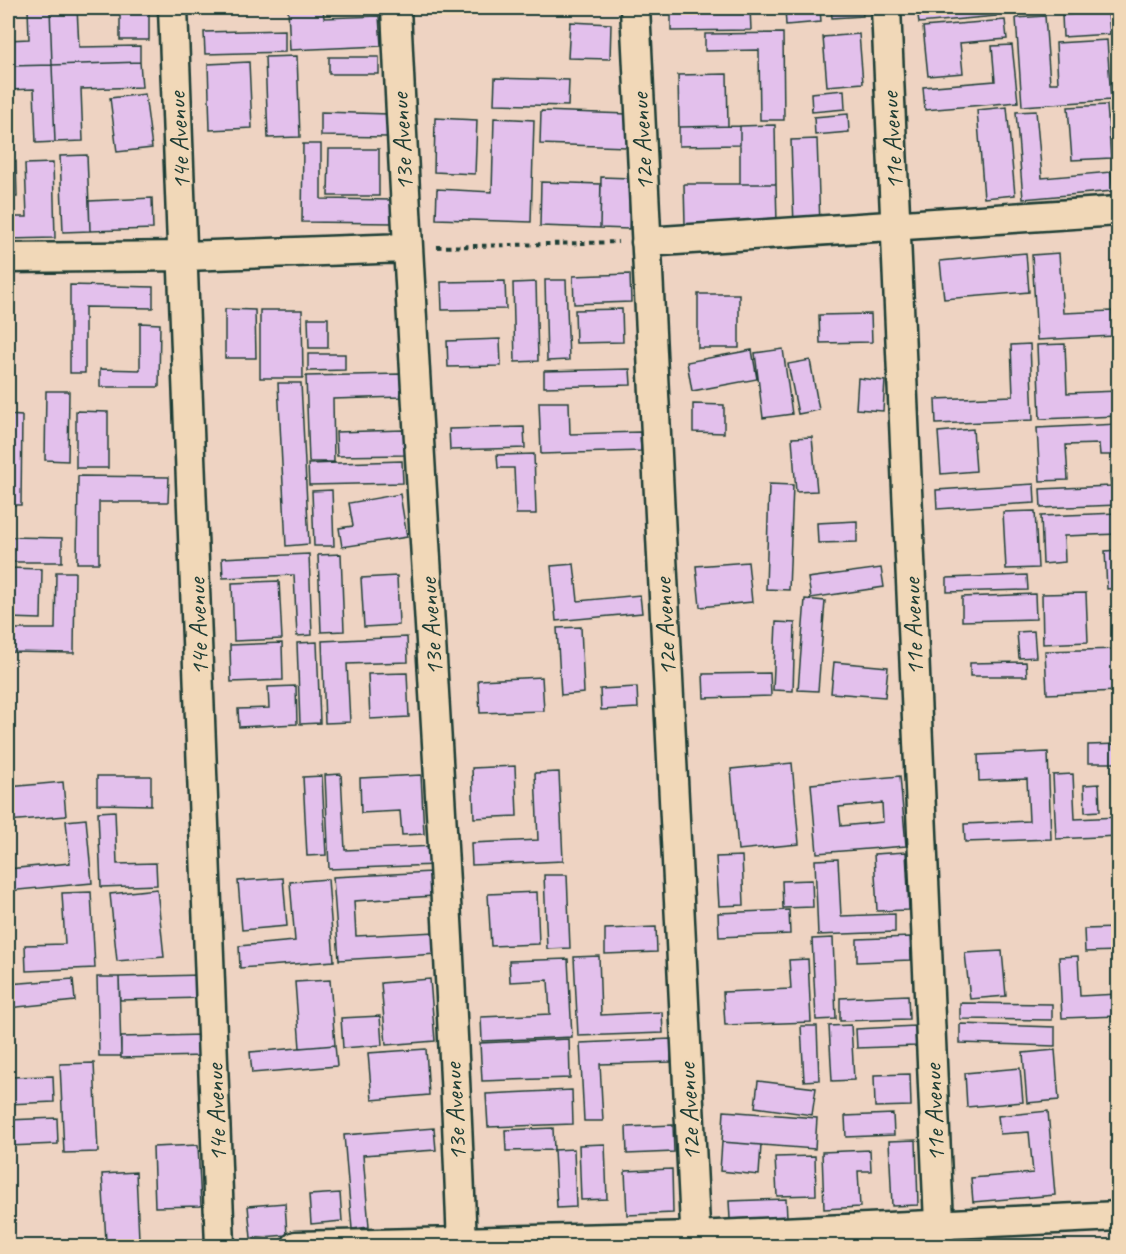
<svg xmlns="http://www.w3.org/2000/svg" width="1126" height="1254" font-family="Caveat,sans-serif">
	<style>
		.building { fill: #e3c0ec; stroke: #1f3d34; stroke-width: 1.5; fill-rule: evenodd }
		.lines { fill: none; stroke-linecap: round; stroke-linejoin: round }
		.street-casing { stroke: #1f3d34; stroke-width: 33 }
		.path { stroke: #1f3d34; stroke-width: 4; stroke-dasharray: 4.5 4.5; stroke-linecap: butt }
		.street { stroke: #f1d8b8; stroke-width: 28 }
		.labels { text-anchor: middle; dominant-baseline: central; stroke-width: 4.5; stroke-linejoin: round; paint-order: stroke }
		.street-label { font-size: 26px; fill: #1f3d34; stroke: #f1d8b8 }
	</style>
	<rect width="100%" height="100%" fill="#eed3c2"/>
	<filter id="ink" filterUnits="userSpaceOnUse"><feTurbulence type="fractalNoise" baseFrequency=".0167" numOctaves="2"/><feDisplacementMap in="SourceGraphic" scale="12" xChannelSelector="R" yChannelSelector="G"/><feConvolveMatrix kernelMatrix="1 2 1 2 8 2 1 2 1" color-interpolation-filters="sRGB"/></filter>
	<g filter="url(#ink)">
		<path class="building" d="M28,8H50L52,65L8,66V40L29,39Z
			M50,8H77L79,47L140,46V62L52,65Z
			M120,8H149V40H120Z
			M288,8H323L324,18L379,16L381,46L290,50Z
			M524,8H584V10Z
			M671,8H750L751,30L671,31Z
			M785,8H820L821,22L786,25Z
			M831,8H862L863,16L832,18Z
			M917,8H995L996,16L919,23Z
			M1024,8H1096L1025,12Z
			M1108,12L1110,34L1063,37L1062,15Z
			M1045,16L1050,83H1058L1056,43L1107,40L1111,100L1022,106L1016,18Z
			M1005,20L1007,39L960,43L963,73L928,76L923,27Z
			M570,22L611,24L610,59L568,58Z
			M285,30V52L205,54L204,32Z
			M783,33L784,120H760L759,50L705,51V34Z
			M859,34L863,83L827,86L823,37Z
			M1012,45L1018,102L925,110L923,87L995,81L992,46Z
			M297,56L300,137L268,138L265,57Z
			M329,57H379V74H329Z
			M140,62L142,87L81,89L83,141L55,142L52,65Z
			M249,62L252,128L210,130L208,64Z
			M52,65L55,142L36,143L34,89L8,90V66Z
			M727,74L728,126L679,127L678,75Z
			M495,78L569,80L568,106L494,104Z
			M844,90L845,109L812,112L811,93Z
			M145,94L152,148L117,152L110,98Z
			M1107,105L1111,158L1072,160L1068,107Z
			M1007,107L1015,195L984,198L977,110Z
			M541,111L628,114L627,147L540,144Z
			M1036,111L1042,178L1111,172L1113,191L1023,199L1016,112Z
			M321,112L389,114L388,137L321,136Z
			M848,114L849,132L815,135L814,117Z
			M435,118L477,120L475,174L434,172Z
			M494,118L534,120L531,222L436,219L437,189L492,192Z
			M775,125L776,184H740V126Z
			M740,126V145L679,146V127Z
			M817,139L820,225L794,226L791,140Z
			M303,144H321V199L394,200V223L302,222Z
			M329,149H379V196H328Z
			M87,155L90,231L63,232L60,156Z
			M8,161H16L17,197H8Z
			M53,163L55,238L8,239V217H27L25,164Z
			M601,177L630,178L629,229L600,228Z
			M541,182L601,184L600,228L540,226Z
			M684,184H776L777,223L685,224Z
			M152,198L153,229L90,231L89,201Z
			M1026,253L1029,292L944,299L940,261Z
			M1059,253L1063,313L1112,311L1114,336L1037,340L1032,255Z
			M630,274L631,302L574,304L573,276Z
			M545,280H566L569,360L547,361Z
			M505,281L506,309L442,310L441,282Z
			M536,282L538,361L515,362L513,283Z
			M70,285L153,287V308L85,307V373H70Z
			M698,294H739V348H698Z
			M225,309L255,310L256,358H225Z
			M622,309L623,342L576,343L575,310Z
			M8,310H13L12,361H8Z
			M260,310H302L303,378H260Z
			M871,314L872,342L820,343L819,315Z
			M308,318H328V348H309Z
			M140,323L160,324L159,387H100V369L140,370Z
			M500,339L501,366L448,367L447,341Z
			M1030,344L1033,420L936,424L935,399L1013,396L1011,345Z
			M1065,344L1067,393L1118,391V416L1040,419L1037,345Z
			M783,349L792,414L763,418L755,353Z
			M752,350L757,379L692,391L687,362Z
			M308,354H345V370L308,371Z
			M810,360L819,410L798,414L788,364Z
			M630,369L631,385L544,387V371Z
			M400,374L401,397L333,399L334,462H309L306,376Z
			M858,378L885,381L883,411L856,409Z
			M278,383H301L309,544L286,546Z
			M46,391H69L68,461L45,460Z
			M539,402H569L570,434L640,432L641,451L541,454Z
			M693,404L724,405V433L693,432Z
			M76,411L108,412V468H76Z
			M8,415L22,416L21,505H8Z
			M1118,424V455H1100L1099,444L1066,445L1068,480L1040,481L1037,428Z
			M524,427L525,448L450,450L449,429Z
			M973,429L976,471L941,474L938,432Z
			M404,430L405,455L337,456L336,432Z
			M812,437L817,491L796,492L792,438Z
			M534,454L536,514H516L514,468H498L497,455Z
			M402,461L403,483L309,485L308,464Z
			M1110,475H1118V505L1041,508L1040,489L1111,486Z
			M78,476L169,477L168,502H99V563H77Z
			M769,484L793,485L789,590L766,589Z
			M1034,484L1035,503L937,509L936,490Z
			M332,490L334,546H314L312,491Z
			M400,494L407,537L342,547L339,528L353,526L349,503Z
			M1035,511L1038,568L1006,569L1003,512Z
			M1118,513V534L1064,536L1065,562L1043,564L1041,516Z
			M857,521V542L818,543L817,523Z
			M8,537L62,538V562H8Z
			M1118,550V588L1107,589L1105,551Z
			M309,554L312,635L297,636L294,575L223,578L222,558Z
			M341,554L344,631L321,632L318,555Z
			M748,562L752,602L700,607L696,566Z
			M574,564L578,601L640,595L642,613L556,621L551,566Z
			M8,568L42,569L41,619L8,618Z
			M881,568L884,587L811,598L808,578Z
			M56,572H75L74,653L8,652V629H55Z
			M1027,575L1028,590L947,592V578Z
			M397,576L399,625L364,627L361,578Z
			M279,581L282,639L234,641L232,583Z
			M1086,593L1088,642L1043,644L1042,594Z
			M1035,594L1036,619L962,621V597Z
			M805,599L825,601L818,691L798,690Z
			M776,622L795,623L793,691L773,690Z
			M581,627L584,693L561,695L557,628Z
			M1034,631L1036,657L1019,658L1017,632Z
			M407,637L408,662L347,664L350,722L325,723L322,641Z
			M317,642L320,723L300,724L297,643Z
			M282,643L283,680L231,682L230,645Z
			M1118,649V691L1047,694L1045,651Z
			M834,662L888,667L885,697L831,693Z
			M1026,662L1027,676H970V663Z
			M407,673L409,717L370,719L368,674Z
			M770,673L771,696L704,698L703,674Z
			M542,677L544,711L480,713L478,680Z
			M296,686L297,724L239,727L238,709L269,708L268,687Z
			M637,687L638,708L601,710L600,689Z
			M1118,744V763H1088V745Z
			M1048,752L1051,839L965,842L964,824L1029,821L1027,779L979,781L978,755Z
			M792,763L799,844L738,850L731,769Z
			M515,766L517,816L474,818L472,768Z
			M559,772L563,861L472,865L471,843L538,840L535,773Z
			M341,774L345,850L435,846L436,865L329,869L325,775Z
			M1073,774L1075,819L1118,817V836L1056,839L1053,775Z
			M421,775L424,834L402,835L400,811L361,813L360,778Z
			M97,776H151V805L97,804Z
			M322,776L326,855L307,856L303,777Z
			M900,776L906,846L817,853L811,784ZM882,803L883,822L841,826L839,807Z
			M63,782L66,816L8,821V787Z
			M1114,783H1118V812H1115Z
			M1099,784L1100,811L1085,812L1084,785Z
			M115,811L117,864L156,863L157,885L101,887L98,812Z
			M86,819L92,883L8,891V869L70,863L66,821Z
			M906,852L909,910L877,911L874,854Z
			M742,856L744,905L719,906L716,857Z
			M838,859L841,916L895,914V932L818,935L815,860Z
			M432,872L434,896L354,901L356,936L436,932L437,954L339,960L333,877Z
			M544,875H567L570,948L547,949Z
			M283,878L287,926L242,930L238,881Z
			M328,879L334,961L240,968L239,946L295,941L290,882Z
			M812,880L813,907L783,908L782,881Z
			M157,889L164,957L117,961L110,894Z
			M91,892L95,968L26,971L25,945L65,944L62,893Z
			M537,892L539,944L491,946L488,894Z
			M789,910L790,934L719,937L718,913Z
			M656,927L657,952L605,954V929Z
			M1118,928V951L1085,952L1084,929Z
			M910,937L911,960L857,962V939Z
			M833,938L836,1019L816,1020L812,939Z
			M1002,951L1006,996L970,999L965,953Z
			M599,956L601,1015L662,1012L663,1033L578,1036L574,957Z
			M1078,956L1080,996L1118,994V1016L1062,1018L1059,957Z
			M568,959L572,1037L482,1041L481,1017L550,1014L548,980L510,982L509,961Z
			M808,959L811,1022L725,1025L723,992L791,989L789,960Z
			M201,975L202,998L120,1000L119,977Z
			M97,977H119L121,1056H99Z
			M73,979L75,1001L8,1008V984Z
			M430,979L435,1041L386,1045L381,983Z
			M330,980L335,1045L300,1048L295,982Z
			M908,995L909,1019L840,1021V998Z
			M960,1003L1052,1004V1020L960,1019Z
			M380,1016L382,1045L343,1048L341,1018Z
			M960,1024L1055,1027V1046L960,1043Z
			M851,1025L854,1080L832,1081L829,1026Z
			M801,1026H817L819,1080L804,1081Z
			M915,1026L916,1046L857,1048L856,1029Z
			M202,1035L203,1056L121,1058V1037Z
			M569,1039L570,1078L482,1081L480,1043Z
			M671,1039V1062L600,1064L603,1121H584L580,1043Z
			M335,1045L337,1066L252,1073L250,1052Z
			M426,1049L429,1095L372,1100L368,1053Z
			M1055,1050L1059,1100L1027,1103L1023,1053Z
			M94,1063L98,1152L64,1153L60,1064Z
			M1020,1068L1023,1102L967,1107L965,1073Z
			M910,1074L911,1106L875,1107L874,1075Z
			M53,1076L54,1102L8,1104V1077Z
			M758,1081L816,1088L812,1115L755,1107Z
			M572,1090L573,1124L488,1127L486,1094Z
			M724,1111L817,1118L815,1149L722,1142Z
			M1048,1111L1055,1195L973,1202L971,1178L1033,1173L1029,1132L1000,1134L998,1116Z
			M893,1114L894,1135L846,1137L845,1116Z
			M57,1118L58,1144L8,1146V1120Z
			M673,1125L674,1152L627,1154L626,1127Z
			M434,1128L436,1150L363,1155L369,1227L352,1229L344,1135Z
			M553,1128L554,1150L506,1151L505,1130Z
			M916,1140L918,1205L892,1206L889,1141Z
			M722,1142L761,1145L759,1175L720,1171Z
			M605,1144L607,1199L581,1200L579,1145Z
			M198,1145L201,1206L155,1207L153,1147Z
			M574,1149L576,1207L557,1208L554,1150Z
			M870,1150L871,1171H858L860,1207L824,1209L822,1152Z
			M815,1156L816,1195L777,1196L775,1157Z
			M672,1169L673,1213L627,1215L625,1171Z
			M136,1172L139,1239L106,1241L102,1174Z
			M340,1193L342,1221L311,1224L309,1195Z
			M786,1199L787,1217L730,1219L729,1201Z
			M285,1203L287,1235L251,1238L248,1206Z"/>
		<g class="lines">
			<g class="street-casing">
				<path id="street" d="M173,8L220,1246
					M396,8C414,421 447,833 462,1246
					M635,8L696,1246
					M886,8L940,1246
					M646,242L1118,211
					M8,258L184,256L406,248
					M296,1246L695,1236L1118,1216"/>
			</g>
			<path class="path" d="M437,247L618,242"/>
			<use href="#street" class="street"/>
		</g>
	</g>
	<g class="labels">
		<g class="street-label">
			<text transform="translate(179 141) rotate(-93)">14e Avenue</text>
			<text transform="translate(892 141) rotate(-93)">11e Avenue</text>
			<text transform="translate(402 142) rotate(-93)">13e Avenue</text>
			<text transform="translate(642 142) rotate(-93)">12e Avenue</text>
			<text transform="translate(198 627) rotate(-92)">14e Avenue</text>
			<text transform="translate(431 627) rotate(-94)">13e Avenue</text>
			<text transform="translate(665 627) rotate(-93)">12e Avenue</text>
			<text transform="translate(913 627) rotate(-92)">11e Avenue</text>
			<text transform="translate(455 1112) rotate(-93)">13e Avenue</text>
			<text transform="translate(689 1112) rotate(-93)">12e Avenue</text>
			<text transform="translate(216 1113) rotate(-92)">14e Avenue</text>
			<text transform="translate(934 1113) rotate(-92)">11e Avenue</text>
		</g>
	</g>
	<rect width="1126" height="1254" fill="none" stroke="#f1d8b8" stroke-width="30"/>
	<rect x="15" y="15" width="1096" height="1224" fill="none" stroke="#1f3d34" stroke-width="2" filter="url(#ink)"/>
</svg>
